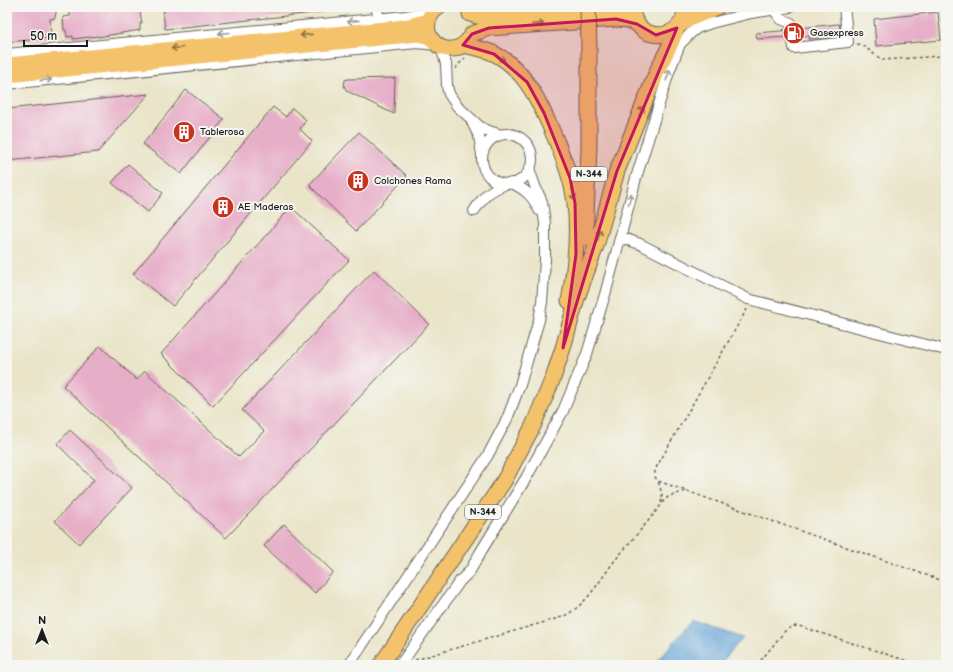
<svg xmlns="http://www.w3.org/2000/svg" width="953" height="672" font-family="'Balsamiq Sans',sans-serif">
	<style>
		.water { fill: #62a3d6; stroke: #3f6079 }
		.building { fill: #e7aec8 }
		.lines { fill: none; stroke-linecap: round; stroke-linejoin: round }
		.minor-casing { stroke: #646259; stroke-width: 12 }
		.major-casing { stroke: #646259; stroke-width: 15 }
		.highway-casing { stroke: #646259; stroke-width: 17 }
		.path { stroke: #646259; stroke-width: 1.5; stroke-dasharray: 3 3; stroke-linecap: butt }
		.minor { stroke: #fff; stroke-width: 10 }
		.major { stroke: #f4c26a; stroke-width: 13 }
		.highway { stroke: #f4c26a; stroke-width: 15 }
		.highway-bridge-casing { stroke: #646259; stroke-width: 17; stroke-linecap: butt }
		.highway-bridge { stroke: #f4c26a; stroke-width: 15 }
		.oneway { stroke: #999 }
		.oneway2 { stroke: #886f43 }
		.marked { fill: #c2185b; fill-opacity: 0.2; stroke: #c2185b; stroke-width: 3; stroke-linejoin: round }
		.labels { text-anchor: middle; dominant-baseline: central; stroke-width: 4; stroke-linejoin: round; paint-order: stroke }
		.shield { fill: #f6f6f2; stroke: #5d5d5c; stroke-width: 1 }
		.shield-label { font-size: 9px; font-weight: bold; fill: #1c1c1c }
		.poi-label { font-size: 10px; fill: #1c1c1c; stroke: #f6f6f2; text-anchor: start }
	</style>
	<rect width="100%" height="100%" fill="#f6f6f2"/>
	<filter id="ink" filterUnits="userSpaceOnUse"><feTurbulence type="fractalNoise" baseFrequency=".025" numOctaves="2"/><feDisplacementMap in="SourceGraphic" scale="8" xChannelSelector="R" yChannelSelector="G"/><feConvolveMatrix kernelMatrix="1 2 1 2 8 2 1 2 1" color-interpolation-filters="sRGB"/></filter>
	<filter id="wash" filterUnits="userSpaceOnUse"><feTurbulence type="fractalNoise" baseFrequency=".012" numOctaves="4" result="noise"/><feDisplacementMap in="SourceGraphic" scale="16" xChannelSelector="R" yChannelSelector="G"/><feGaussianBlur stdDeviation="0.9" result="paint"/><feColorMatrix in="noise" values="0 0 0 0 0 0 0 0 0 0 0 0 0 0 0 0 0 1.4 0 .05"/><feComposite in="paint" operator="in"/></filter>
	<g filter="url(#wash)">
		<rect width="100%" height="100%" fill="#eae5c9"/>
		<path class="water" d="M693,621L743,638L719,665H653Z"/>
		<g id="blocks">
			<path class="building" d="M7,7H57L55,18L50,19L51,38L7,42Z
				M70,7H139L142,23H140V30L98,37V36L73,39V36L67,37L66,30H64L63,17L70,16Z
				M164,7H323V12L165,29L163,12L165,11Z
				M938,12L941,40L876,46L874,19Z
				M839,24L841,36L809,39V36H799L798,28Z
				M784,29L786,37L757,39L756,33L781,31L784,30Z
				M395,78L394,114L347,91L344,86L345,80L348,79Z
				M186,90L224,119L181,174L143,144Z
				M149,94L98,152L7,161V109Z
				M273,107L286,117L292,108L306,120L300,129L312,141L173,306L133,274Z
				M359,132L407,176L356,231L309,185Z
				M128,164L163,193L148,212L112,183Z
				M291,207L349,260L213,406L161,354Z
				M374,270L429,324L226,538L63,386L100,346L137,380L145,371L239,457L264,431L242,410Z
				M70,430L132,488L79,544L55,521L94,480L57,444Z
				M284,524L333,572L315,593L264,546Z"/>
		</g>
	</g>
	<g filter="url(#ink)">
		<use href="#blocks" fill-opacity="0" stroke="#646259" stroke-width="1"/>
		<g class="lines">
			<g class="minor-casing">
				<path id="minor" d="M376,7L379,18
					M772,7L781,19L791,23L794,48L848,42L844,7
					M441,47L446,64L447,86L449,94L457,106L479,126L486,130L501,135
					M7,54L406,16L433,11
					M7,84L417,43L437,45
					M472,122L479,136L482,155
					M482 159a25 25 0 1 1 50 0a25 25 0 1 1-50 0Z
					M511,183C525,189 533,196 539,210
					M474,211C484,196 488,191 506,184
					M620,237L640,244L748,299L946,350
					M349,665L488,455L507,419L520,385L539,320L542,302L545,261V223L542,202L535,186L529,169
					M400,665L460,581L470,571L480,553L526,478L563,411L587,354L606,291L636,178L669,72L680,44L692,32L697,28L711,23L751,13L790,7"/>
			</g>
			<g class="major-casing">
				<path id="major" d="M7,64L396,27L409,25L428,20
					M7,76L418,35L430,38"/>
			</g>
			<g class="highway-casing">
				<path id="highway" d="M438,7C409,31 447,67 469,39
					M632,7C633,45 686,43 685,7
					M470,14L477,16L486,17L604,7
					M680,25L691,18L717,7
					M472,34L489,28L616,19L628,20L637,24
					M463,45C473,47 483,49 493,53C526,68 543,109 556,140C564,160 573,182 575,204C579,237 575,269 569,301
					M585,238L589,148V50
					M381,665L504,481L533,426L553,378L563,348L577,298L596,246L617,171L658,69L671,43L677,28"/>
			</g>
			<path class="path" d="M857,44L862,45L882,60L942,56L946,62
				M456,69L457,66L465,58
				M747,309L656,468C654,474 654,477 658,481L946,582
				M662,503L669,496L686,491
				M415,660L562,617C587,606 600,579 616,559C631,541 647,523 661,505L662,494L658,481
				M757,665L785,631C790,627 793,626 799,626L920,665"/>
			<use href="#minor" class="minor"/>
			<use href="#major" class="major"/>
			<use href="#highway" class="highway"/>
			<g class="highway-bridge-casing">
				<path id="highway-bridge" d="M588,7L589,50"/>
			</g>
			<use href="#highway-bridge" class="highway-bridge"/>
		</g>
		<defs><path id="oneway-shaft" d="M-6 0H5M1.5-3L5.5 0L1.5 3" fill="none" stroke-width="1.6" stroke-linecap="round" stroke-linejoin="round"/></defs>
		<g class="oneway">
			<use href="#oneway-shaft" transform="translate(353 21) rotate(175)"/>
			<use href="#oneway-shaft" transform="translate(224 33) rotate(175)"/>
			<use href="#oneway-shaft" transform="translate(668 75) rotate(-72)"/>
			<use href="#oneway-shaft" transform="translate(46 80) rotate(-6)"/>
			<use href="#oneway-shaft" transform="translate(630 199) rotate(-75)"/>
		</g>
		<g class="oneway2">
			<use href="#oneway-shaft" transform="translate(538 24) rotate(-4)"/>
			<use href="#oneway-shaft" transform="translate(306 35) rotate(174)"/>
			<use href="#oneway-shaft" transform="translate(177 48) rotate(174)"/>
			<use href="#oneway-shaft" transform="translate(500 58) rotate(35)"/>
			<use href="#oneway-shaft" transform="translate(641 112) rotate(-68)"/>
			<use href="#oneway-shaft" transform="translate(573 194) rotate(79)"/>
			<use href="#oneway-shaft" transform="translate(599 235) rotate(-74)"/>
		</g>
	</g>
	<path class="marked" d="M616,19L637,24L656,35L677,28L617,171L563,348L576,254L575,203L570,178L544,113L527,82L494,54L463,45L472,34L489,28Z"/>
	<defs>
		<g id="fuel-disc" transform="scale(1.15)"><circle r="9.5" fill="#c8321e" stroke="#f6f6f2"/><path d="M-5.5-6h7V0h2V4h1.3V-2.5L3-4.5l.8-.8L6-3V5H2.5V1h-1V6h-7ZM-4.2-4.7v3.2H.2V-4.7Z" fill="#fff"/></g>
		<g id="building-disc" transform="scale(1.15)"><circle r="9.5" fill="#c8321e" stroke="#f6f6f2"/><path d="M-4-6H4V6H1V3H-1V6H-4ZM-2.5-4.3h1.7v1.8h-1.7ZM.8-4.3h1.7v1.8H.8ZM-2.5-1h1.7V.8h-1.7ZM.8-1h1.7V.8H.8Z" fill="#fff"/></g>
	</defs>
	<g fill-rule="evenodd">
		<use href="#fuel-disc" x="794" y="33"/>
		<use href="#building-disc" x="184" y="132"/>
		<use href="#building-disc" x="358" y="181"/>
		<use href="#building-disc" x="223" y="207"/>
	</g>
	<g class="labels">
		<g class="shield">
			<rect x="571" y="167" width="36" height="14" rx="3"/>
			<rect x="465" y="505" width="36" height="14" rx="3"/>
		</g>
		<g class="shield-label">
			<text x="589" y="174">N-344</text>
			<text x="483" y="512">N-344</text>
		</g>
		<g class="poi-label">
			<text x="810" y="33">Gasexpress</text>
			<text x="200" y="132">Tablerosa</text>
			<text x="374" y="181">Colchones Rama</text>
			<text x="238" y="207">AE Maderas</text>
		</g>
	</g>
	<rect width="953" height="672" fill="none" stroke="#f6f6f2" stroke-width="24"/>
	<g transform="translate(42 630)" stroke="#f6f6f2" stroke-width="3" paint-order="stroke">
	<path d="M0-3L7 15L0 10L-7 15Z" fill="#1c1c1c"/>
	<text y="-6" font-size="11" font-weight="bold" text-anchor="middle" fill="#1c1c1c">N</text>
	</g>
	<path d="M24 40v6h63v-6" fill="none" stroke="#1c1c1c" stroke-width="2"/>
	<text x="30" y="40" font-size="12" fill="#1c1c1c" stroke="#f6f6f2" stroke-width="3" paint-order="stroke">50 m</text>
</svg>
